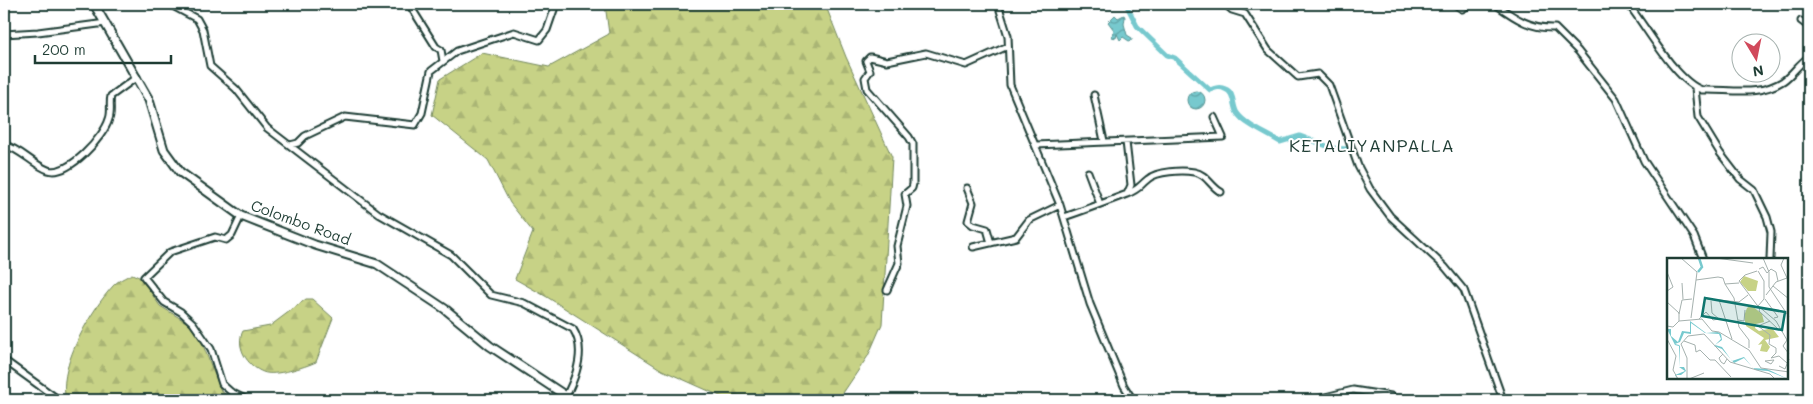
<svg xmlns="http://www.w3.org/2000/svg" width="1813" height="404" font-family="Mali,sans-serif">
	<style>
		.forest { fill: url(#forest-firs); stroke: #73885d }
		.water { fill: url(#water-waves); stroke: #549190 }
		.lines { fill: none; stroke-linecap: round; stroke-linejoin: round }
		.canal { stroke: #77c9ce; stroke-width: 5 }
		.minor-casing { stroke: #1f3d34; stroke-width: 9 }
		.highway-casing { stroke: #1f3d34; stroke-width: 11 }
		.minor { stroke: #fff; stroke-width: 5 }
		.highway { stroke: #fff; stroke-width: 7 }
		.labels { text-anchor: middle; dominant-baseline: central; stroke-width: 4; stroke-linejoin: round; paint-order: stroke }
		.street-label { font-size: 15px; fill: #1f3d34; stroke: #fff }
		.quarter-label { font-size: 18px; letter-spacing: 1px; fill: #1f3d34; stroke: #fff }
		.inset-river { fill: none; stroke: #77c9ce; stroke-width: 2.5 }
		.inset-road { fill: none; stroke: #a5b1ae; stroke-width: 1 }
		.view { fill: #0f766e; fill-opacity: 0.15; stroke: #0f766e; stroke-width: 2.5 }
		.inset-edge { fill: none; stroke: #1f3d34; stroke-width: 2.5 }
	</style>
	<defs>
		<pattern id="forest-firs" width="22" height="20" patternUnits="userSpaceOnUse" patternTransform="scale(1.25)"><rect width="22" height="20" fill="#c7d286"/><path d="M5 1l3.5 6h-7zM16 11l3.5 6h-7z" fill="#aab574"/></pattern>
		<pattern id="water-waves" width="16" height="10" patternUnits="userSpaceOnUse" patternTransform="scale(1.25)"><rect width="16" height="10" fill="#77c9ce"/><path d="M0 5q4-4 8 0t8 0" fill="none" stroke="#61a4a8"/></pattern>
	</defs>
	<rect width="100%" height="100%" fill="#fff"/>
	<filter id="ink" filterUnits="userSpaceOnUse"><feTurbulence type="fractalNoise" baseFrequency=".02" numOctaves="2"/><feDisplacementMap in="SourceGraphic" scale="10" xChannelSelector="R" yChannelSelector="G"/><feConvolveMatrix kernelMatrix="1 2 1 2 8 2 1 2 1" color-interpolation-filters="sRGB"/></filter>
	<g filter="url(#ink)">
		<path class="forest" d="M605,4H825L846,57L892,157L882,324L868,356L841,396L831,400H729L662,370L547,297L515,279L533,232L510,203L488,160L432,115L440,79L482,53L549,67L609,34Z
			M132,274L141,278L160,306L188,323L201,340L221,391L233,400H96L93,398L71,400L65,395C60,364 91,310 113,286C117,281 126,277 132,274Z
			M306,299H312L333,318L316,362C305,367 274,377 263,372C247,366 235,346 243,331L270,326Z"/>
		<path class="water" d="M1115,15L1118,18L1124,15L1125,17L1124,24L1127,35L1132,38V40L1129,41L1123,37L1120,40L1117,34L1116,38L1112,37L1114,30L1108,22Z
			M1187 100a9 9 0 1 1 18 0a9 9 0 1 1-18 0Z"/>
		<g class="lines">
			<path class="canal" d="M1126,4L1137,26L1167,55L1175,58L1210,90C1215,88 1220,86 1225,89C1235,92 1232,105 1237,113C1245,125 1268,134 1280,142L1300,136L1332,148L1347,149L1350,147"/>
			<g class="minor-casing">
				<path id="minor" d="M169,4L197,19L203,30L210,66L236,89L267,128L379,214L451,255L491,295L524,303L573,329C586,349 576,377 566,396
					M409,4L436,47L441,50L443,61
					M998,4L1008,36L1010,85L1060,205L1090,304L1124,386L1133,400
					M1225,4L1232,10L1245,14L1268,50L1298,77L1318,74L1329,85L1358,166L1370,189L1390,216L1445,267L1464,290L1503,400
					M1455,4L1462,9L1471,4
					M1495,4C1515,18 1530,29 1555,28L1578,51L1616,99L1644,161L1694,236L1703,259
					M1628,4C1646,26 1676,82 1702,90C1730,89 1758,97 1783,81C1793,74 1799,63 1809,57
					M96,7L106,4
					M1801,21L1809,27
					M4,34L38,32L106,23
					M1695,88L1698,117L1720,153L1740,179L1754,190L1767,217L1771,232L1770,259
					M1094,95L1104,141
					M1126,142L1131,185L1127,194
					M4,145C21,149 32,164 48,170C68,177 104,137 109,119C112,112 109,103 111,96L137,77
					M290,145L298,143L305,136L345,117L415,125L422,113L431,71L457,51L514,32L539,40L547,30L556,4
					M1036,145L1223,137L1214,117
					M1088,172L1100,204
					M967,188L973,203L968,221L973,225L987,229L991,243
					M241,216L232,235L226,240L215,237L170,252L144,277L164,302L181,312L193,323L211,349L222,384L231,392L247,400
					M1064,217C1085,210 1106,202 1127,194C1140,189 1139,186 1148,179C1157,171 1182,170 1194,172C1207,174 1210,186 1221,192
					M973,247L1016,237L1029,220L1060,205
					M887,290L899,263L897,246L907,206L905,194L912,188L913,184V144L909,137L867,89L865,78L870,71L866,61L870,57L887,61L926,53L966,65L1008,46
					M4,360L59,400
					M1313,400L1353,390L1391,396L1395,400
					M1458,400L1463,398L1468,400"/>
			</g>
			<g class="highway-casing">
				<path id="highway" d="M94,4L149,100L164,150L180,172L241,216L315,245L377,264L445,309L490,346L572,400"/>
			</g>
			<use href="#minor" class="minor"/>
			<use href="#highway" class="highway"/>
		</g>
	</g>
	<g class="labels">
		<g class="street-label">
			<text transform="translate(301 222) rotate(20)">Colombo Road</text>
		</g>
		<g class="quarter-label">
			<text x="1372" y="145">KETALIYANPALLA</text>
		</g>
	</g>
	<g transform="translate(1667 258)">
		<rect width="121" height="121" fill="#fff"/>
		<path d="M77,18L91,23L89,33H81L73,24ZM84,47L95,56L97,64L89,66L88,70L92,73L105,70L112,79L98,82L103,89L100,94L93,93L95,86L91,87L97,80L79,68L77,58L80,50Z" fill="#c7d286"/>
		<path d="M23,63L39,75L51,74L54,76L55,82L48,87L55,89L65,103L77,99L86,110L100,111L121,121L101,113L88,112L77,100L67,105L55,91L47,88L54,81L52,76L38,75L24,65V76L17,75L13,84L8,86L12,87L13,88L12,109H17L19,113L14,117H9L10,121L8,117L18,113L12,109V88L8,87L0,71H4V78L11,84L15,73L23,74Z" fill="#77c9ce"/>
		<path class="inset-river" d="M31,14L35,9L32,0"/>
		<path class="inset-road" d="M14,0L30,14L29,22M49,0L86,5M96,0L102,14V29L122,59M117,0L114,7L120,20M92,11L96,9L100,15L104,11L109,14L111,23M91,13L97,23V41L91,48M0,14L6,29L0,33M15,25L16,41M58,26L67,40L72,69L82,82V90M106,28L122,41M99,37L109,24L120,20M98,41L111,59L107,60M0,44L12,55V63M90,47L72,23L78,17L90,13M90,47L109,63L120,82L116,88L122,96M93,50L92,53L111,71M12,56L15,42L25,41M24,60L29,22L51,19L56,20L58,26L72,25M32,61L39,54L46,62L52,61L45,55L44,43M71,62L77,63L78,52M103,63L91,68L103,77L102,86L109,90V95L104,100M0,68L6,69L12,63L35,61L45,73L52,74L82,92L94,110L122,114M0,81L9,98L6,112L11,121M65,81L52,42L72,44L81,37M17,83L28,87L29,94L33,92L43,102H48L64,119M56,96L52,100L54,104L57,106L60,101M104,100L112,98L120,105M107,102L98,103L104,106L107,102M112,108L118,111L122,101M20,120V100L14,86L21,78L37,76L63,104L103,116L108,121M22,121L37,115"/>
		<path class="view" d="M38,40L118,54L115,72L35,58Z"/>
		<rect width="121" height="121" class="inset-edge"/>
	</g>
	<rect width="1813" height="404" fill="none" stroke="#fff" stroke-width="20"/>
	<rect x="10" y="10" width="1793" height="384" fill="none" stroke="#1f3d34" stroke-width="2" filter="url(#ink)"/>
	<g transform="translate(1756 58) rotate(170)"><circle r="24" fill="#ffffff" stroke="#a5b1ae"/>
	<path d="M0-4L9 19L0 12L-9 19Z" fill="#d1495b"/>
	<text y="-8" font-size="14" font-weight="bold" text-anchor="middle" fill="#1f3d34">N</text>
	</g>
	<path d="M35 55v8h136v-8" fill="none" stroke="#1f3d34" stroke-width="2.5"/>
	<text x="42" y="55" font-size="15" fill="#1f3d34" stroke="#ffffff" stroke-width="4" paint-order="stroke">200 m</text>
</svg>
